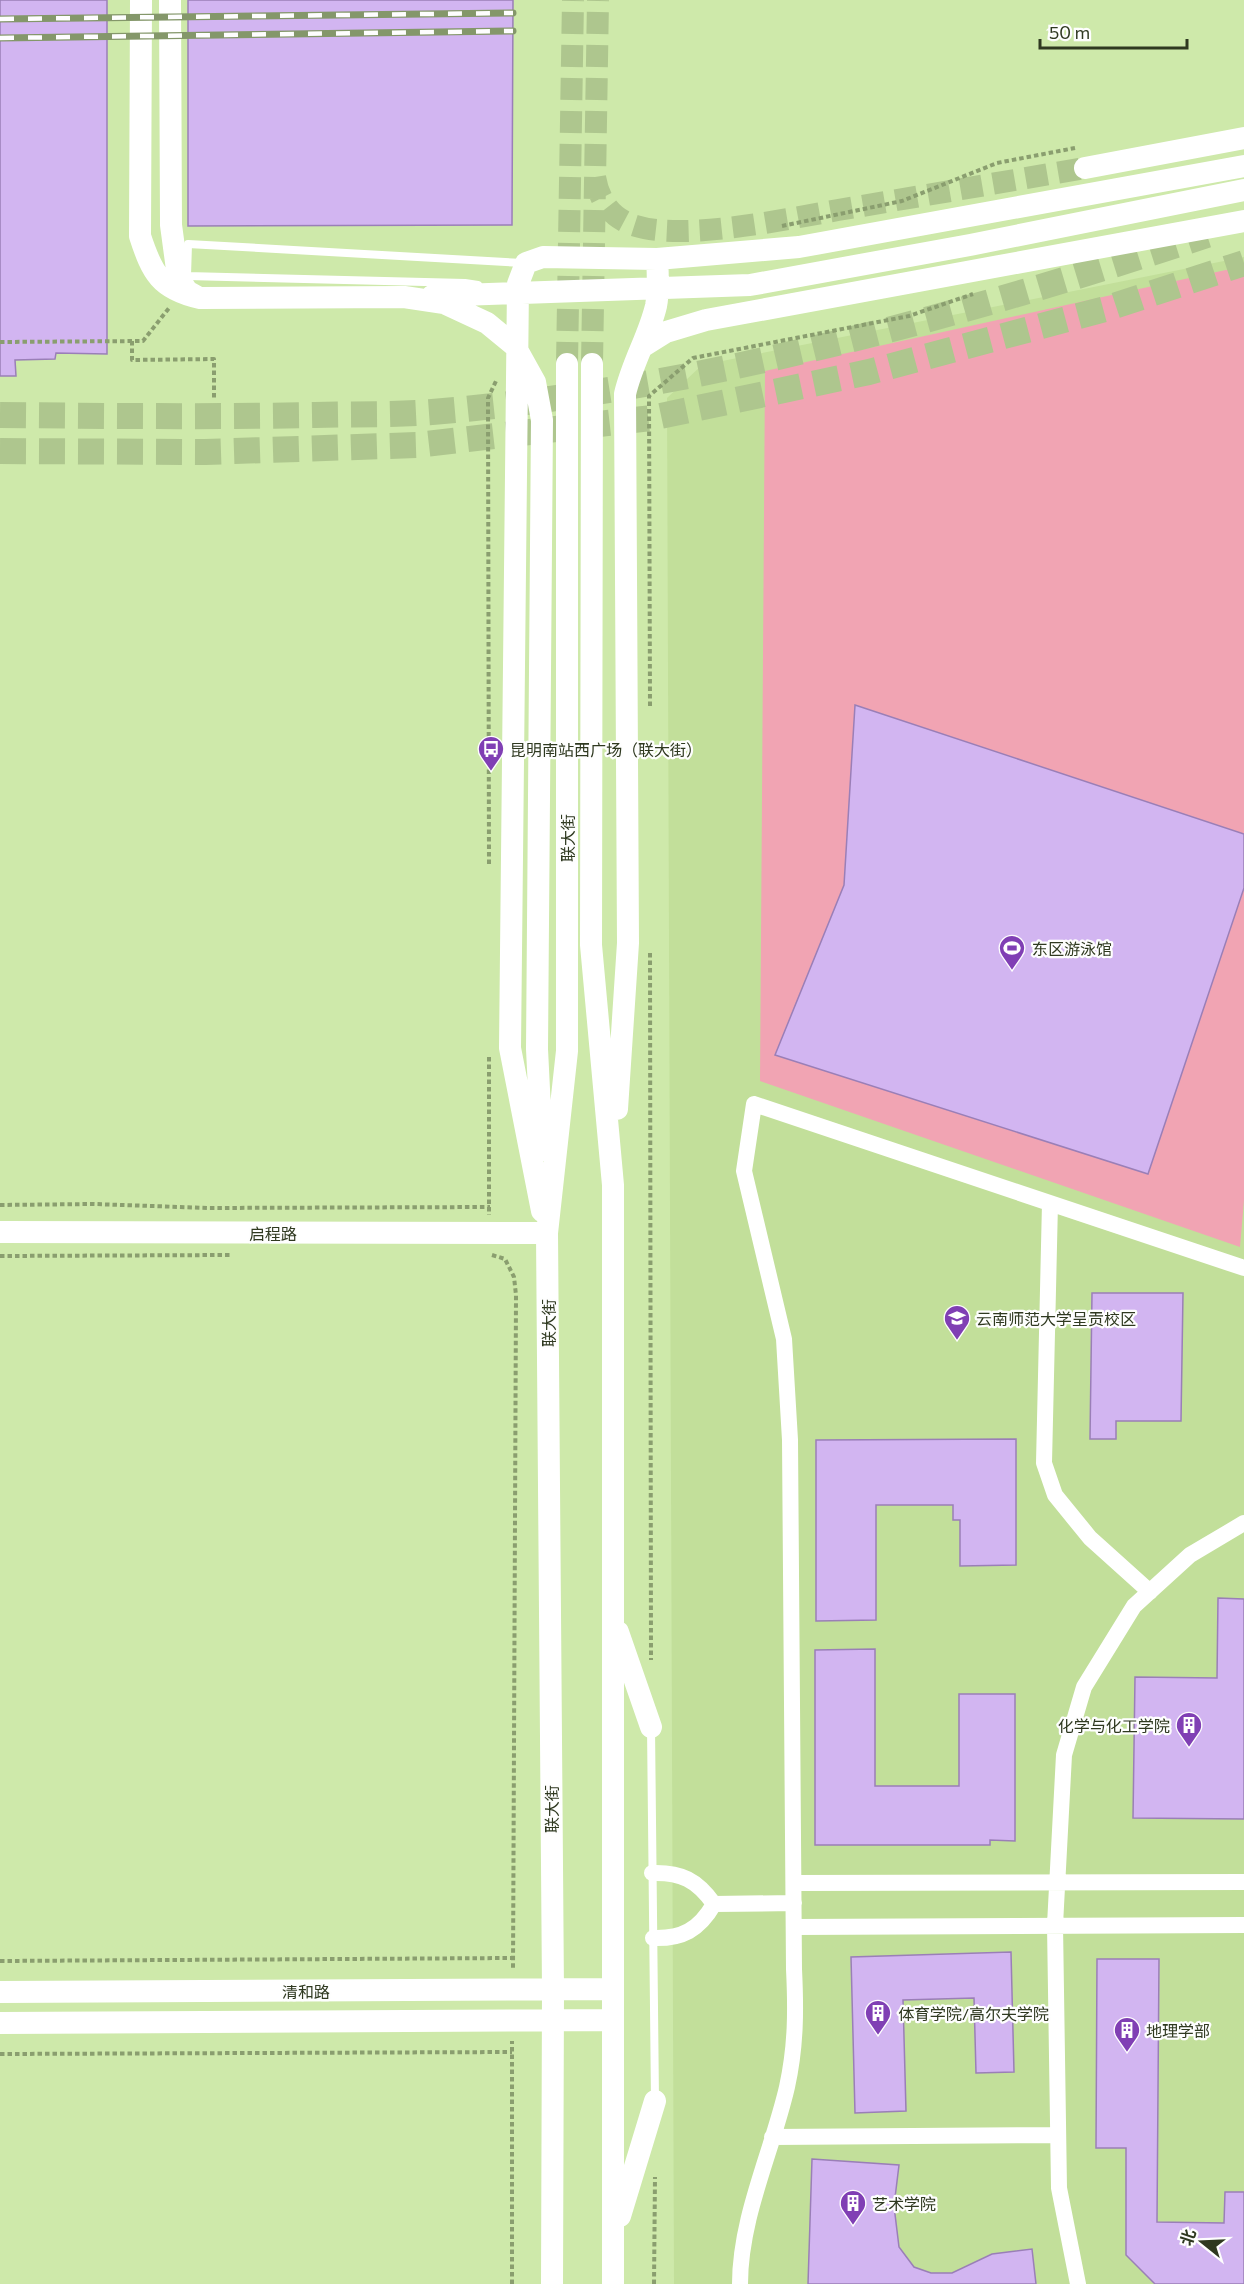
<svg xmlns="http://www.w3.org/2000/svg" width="1244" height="2284" font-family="Commissioner,'Noto Sans SC',sans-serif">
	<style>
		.built { fill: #c2df9a }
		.green { fill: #f1a4b3 }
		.building { fill: #d2b5f1; stroke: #9a7fb7; stroke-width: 1.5 }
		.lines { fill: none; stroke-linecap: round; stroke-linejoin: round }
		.secondary-tunnel { stroke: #aec68e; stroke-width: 22; stroke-dasharray: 22 11; stroke-linecap: butt }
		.primary-tunnel { stroke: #aec68e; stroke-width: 26; stroke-dasharray: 26 13; stroke-linecap: butt }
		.path { stroke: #8a9e6f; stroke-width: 4; stroke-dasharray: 4.5 3; stroke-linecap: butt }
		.lane { stroke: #fff; stroke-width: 8 }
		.street { stroke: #fff; stroke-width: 16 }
		.secondary { stroke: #fff; stroke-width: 22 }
		.rail-casing { stroke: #84976a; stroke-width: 7 }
		.rail { stroke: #fefefe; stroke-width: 4.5; stroke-dasharray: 14; stroke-linecap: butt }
		.labels { text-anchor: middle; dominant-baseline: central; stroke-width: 4.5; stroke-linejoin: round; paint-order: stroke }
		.poi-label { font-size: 16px; fill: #2f3920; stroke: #fefefe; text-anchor: start }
		.street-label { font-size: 16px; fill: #2f3920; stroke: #fefefe }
	</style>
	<rect width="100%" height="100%" fill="#cee9aa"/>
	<path class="built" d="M1244,257V2284H674L667,398L702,365Z"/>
	<path class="green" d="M1244,266V1200L1240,1247L760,1081L765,371Z"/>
	<path class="building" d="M0,0H107V354L56,353L55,359L15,360L16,376H0Z
		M188,0H513L512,225L188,226Z
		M855,705L1244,834V888L1148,1174L775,1055L844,885Z
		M1092,1293H1183L1181,1421H1116V1439H1090Z
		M1016,1439V1565L960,1566V1520H953V1505H876V1620L816,1621V1440Z
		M1218,1598L1244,1599V1819L1133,1818L1135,1677L1217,1678Z
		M875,1649V1786H959V1694H1015V1841L990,1840V1845H815V1650Z
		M1011,1952L1014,2072L976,2073L974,1998L903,2000L906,2111L855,2113L851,1957Z
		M1097,1959H1159L1157,2222L1224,2223L1225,2192H1244V2284H1155L1126,2255V2148H1096Z
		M812,2159L899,2165L894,2206L899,2247L914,2267L931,2273H952L992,2254L1032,2249L1036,2284H808Z"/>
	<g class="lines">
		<path class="secondary-tunnel" d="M595,177C599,201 612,219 636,226C684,241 787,219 838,210C921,196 1003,182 1085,168
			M567,364L573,0
			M592,364L598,0"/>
		<path class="primary-tunnel" d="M0,415C105,416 210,417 315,415C354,414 393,415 432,412C697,390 955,317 1207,235
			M0,451L205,452L417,445L651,418L869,372L1105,309L1244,263"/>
		<path class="path" d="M782,226L902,201L997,163L1075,148
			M132,341V360L214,359V398
			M0,342L143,341L169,308
			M650,706L649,396L693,358L909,316L973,294
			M489,864L488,398L496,381
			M650,953L651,1660
			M489,1057V1215
			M0,1205L94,1204L209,1208L490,1207
			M492,1255L505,1259L514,1277L516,1295L513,1970
			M0,1256L230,1255
			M0,1961L513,1958
			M0,2054L512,2052
			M512,2284V2041
			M654,2284L655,2177"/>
		<path class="lane" d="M478,285L465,283L187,276L188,244L523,263
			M651,1727L655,2101"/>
		<path class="street" d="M1050,1203L1044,1463L1055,1495L1090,1538L1150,1592
			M652,1873C681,1872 697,1880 714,1904
			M794,1883L1244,1882
			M714,1904L794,1903
			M794,1927L1244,1925
			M653,1938C682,1939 699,1930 714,1904
			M772,2137L1058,2135
			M740,2284C740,2217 772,2152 787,2087C796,2046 796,2010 794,1969L790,1440L784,1339L744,1171L754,1104L1244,1268
			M1078,2284L1059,2188L1055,1925L1064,1755L1084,1687L1134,1606L1190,1555L1244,1523"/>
		<path class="secondary" d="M141,0L140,236C152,273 160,289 200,298L404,297L444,303L487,323L515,346L535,382L542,420L537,1049L542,1150
			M170,0L171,225L178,277L187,291L196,296
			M1085,168L1244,138
			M432,296L750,285L970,245L1244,190
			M642,347L666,332L706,320L1244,221
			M592,364L591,945L613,1185V2284
			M617,1109L628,943L625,394C632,363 649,336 656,306C659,291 658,274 657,259
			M542,1211L510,1048L518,284L526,263L543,257L657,259L799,247L1244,166
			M0,1232L547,1233
			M618,1632L651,1727
			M0,1992L612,1989
			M0,2023L612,2020
			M620,2216L655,2101
			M552,2284L553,1991L547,1233L567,1051V364"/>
		<g class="rail-casing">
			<path id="rail" d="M0,19L513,13
				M0,38L513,31"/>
		</g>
		<use href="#rail" class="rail"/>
	</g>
	<defs>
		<g id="bus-pin" transform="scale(1.35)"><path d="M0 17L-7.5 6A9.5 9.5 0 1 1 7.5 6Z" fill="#803fb4" stroke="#fefefe"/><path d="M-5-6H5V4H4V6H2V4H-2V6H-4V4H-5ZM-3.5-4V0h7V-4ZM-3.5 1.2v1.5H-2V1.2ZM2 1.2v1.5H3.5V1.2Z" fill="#fff"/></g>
		<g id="stadium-pin" transform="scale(1.35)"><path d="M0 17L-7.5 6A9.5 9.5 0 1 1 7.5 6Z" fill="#803fb4" stroke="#fefefe"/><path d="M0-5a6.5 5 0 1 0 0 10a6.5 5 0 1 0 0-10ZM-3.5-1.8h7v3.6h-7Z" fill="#fff"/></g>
		<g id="university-pin" transform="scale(1.35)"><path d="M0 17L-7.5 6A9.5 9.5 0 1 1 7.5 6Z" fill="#803fb4" stroke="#fefefe"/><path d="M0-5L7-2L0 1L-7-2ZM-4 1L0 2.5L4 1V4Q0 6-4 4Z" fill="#fff"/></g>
		<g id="building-pin" transform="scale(1.35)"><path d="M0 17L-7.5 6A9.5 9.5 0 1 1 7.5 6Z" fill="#803fb4" stroke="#fefefe"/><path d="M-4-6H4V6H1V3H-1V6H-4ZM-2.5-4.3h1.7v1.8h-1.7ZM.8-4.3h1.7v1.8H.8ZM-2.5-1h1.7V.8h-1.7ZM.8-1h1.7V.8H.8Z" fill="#fff"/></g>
	</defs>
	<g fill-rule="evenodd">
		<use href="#bus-pin" x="491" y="749"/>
		<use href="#stadium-pin" x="1012" y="948"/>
		<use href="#university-pin" x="957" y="1318"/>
		<use href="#building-pin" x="1189" y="1725"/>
		<use href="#building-pin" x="878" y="2013"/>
		<use href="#building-pin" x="1127" y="2030"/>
		<use href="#building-pin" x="853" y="2203"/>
	</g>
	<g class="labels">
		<g class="poi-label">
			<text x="510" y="749">昆明南站西广场（联大街）</text>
			<text x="1032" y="948">东区游泳馆</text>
			<text x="976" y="1318">云南师范大学呈贡校区</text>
			<text x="1170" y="1725" text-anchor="end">化学与化工学院</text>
			<text x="898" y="2013">体育学院/高尔夫学院</text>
			<text x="1146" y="2030">地理学部</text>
			<text x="872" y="2203">艺术学院</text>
		</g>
		<g class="street-label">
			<text transform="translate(567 838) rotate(-90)">联大街</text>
			<text x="273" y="1233">启程路</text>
			<text transform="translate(548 1323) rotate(-90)">联大街</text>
			<text transform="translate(551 1809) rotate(-90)">联大街</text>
			<text x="306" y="1991">清和路</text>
		</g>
	</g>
	<g transform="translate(1202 2242) rotate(288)" stroke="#fefefe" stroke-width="4.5" paint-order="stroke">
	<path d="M0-4.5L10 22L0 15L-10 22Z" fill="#2f3920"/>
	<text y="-9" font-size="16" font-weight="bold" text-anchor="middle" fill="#2f3920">北</text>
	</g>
	<path d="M1040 39v9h147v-9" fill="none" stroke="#2f3920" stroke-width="3"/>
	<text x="1049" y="39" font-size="18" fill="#2f3920" stroke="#fefefe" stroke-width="4.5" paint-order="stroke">50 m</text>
</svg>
